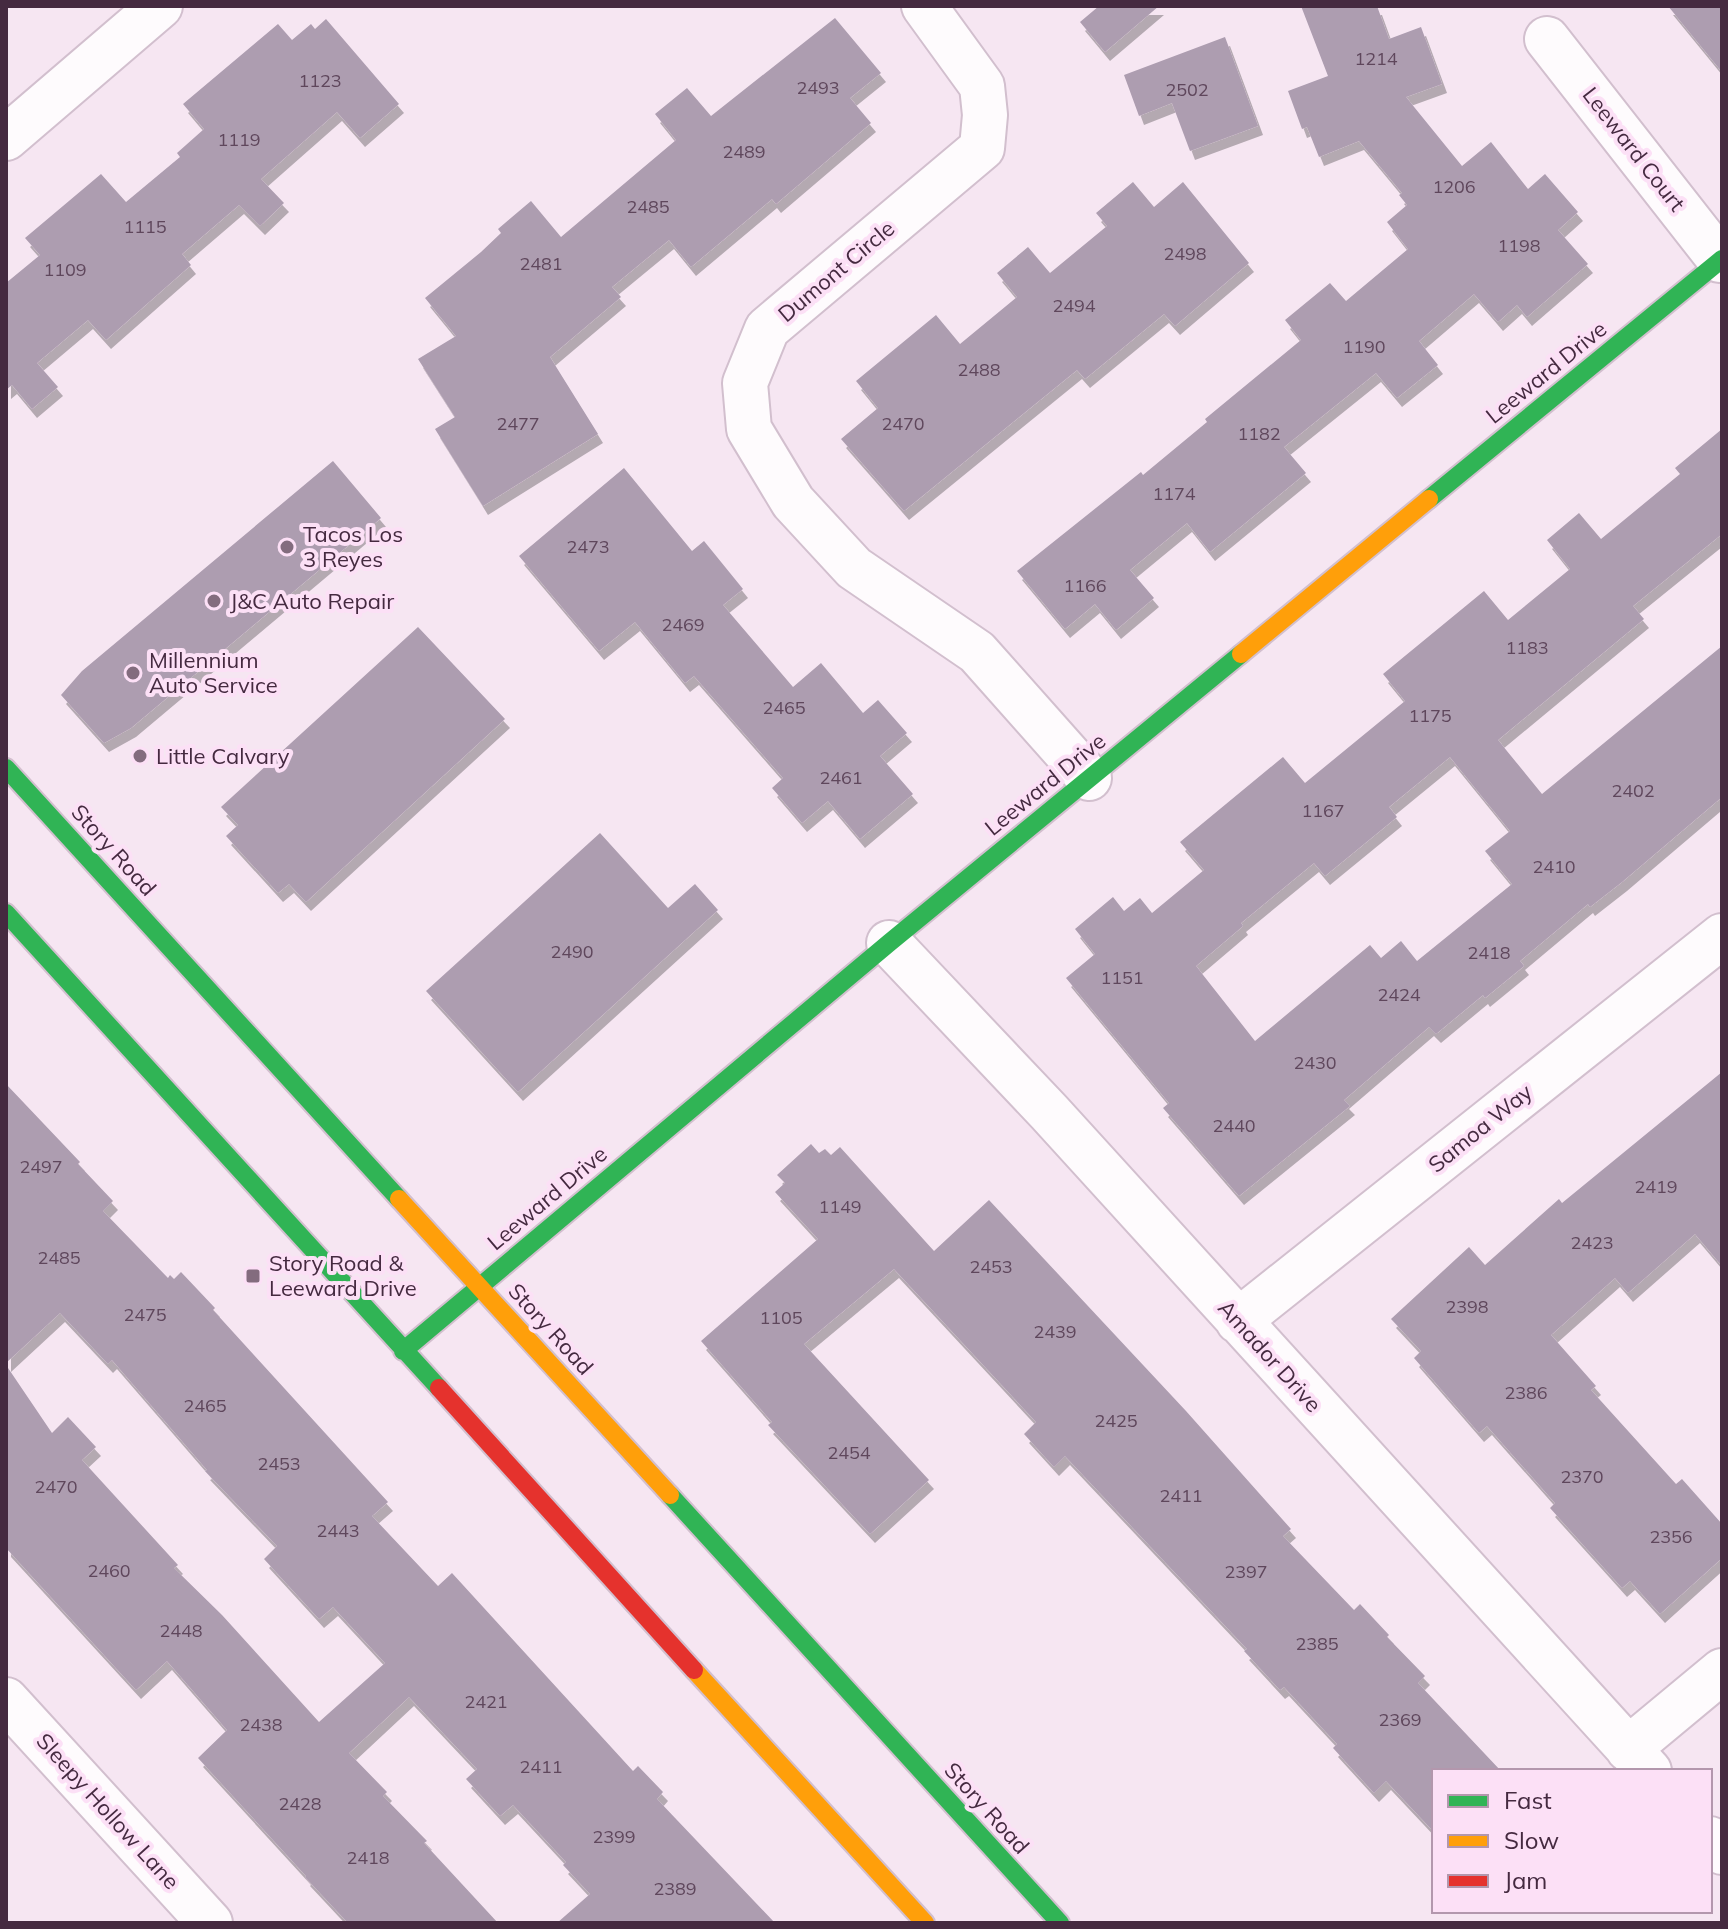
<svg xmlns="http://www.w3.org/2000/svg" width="1728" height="1929" font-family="Mulish,sans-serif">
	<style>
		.building { fill: #ad9db0; fill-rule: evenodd; filter: url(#shadow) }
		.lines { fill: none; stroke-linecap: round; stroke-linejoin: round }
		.street-casing { stroke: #d2bfce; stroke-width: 48 }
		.fast-casing { stroke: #d2bfce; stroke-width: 22 }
		.slow-casing { stroke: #d2bfce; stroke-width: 22 }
		.jam-casing { stroke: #d2bfce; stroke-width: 22 }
		.street { stroke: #fefbfd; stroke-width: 44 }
		.fast { stroke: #30b455; stroke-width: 18 }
		.slow { stroke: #ff9f0a; stroke-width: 18 }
		.jam { stroke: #e5322d; stroke-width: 18 }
		.poi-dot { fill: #836c7e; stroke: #fce0f6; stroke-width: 3 }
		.labels { text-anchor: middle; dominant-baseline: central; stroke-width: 8; stroke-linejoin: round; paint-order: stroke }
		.number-label { font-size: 18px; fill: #5f475c }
		.street-label { font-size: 22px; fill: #452a40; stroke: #fce0f6 }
		.poi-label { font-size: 22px; fill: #452a40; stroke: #fce0f6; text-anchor: start }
	</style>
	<defs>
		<filter id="shadow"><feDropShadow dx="5" dy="9" stdDeviation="0" flood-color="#0004"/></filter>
	</defs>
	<rect width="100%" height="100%" fill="#f6e6f2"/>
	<path class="building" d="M1099,6H1159L1105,52L1080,22Z
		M1301,6H1377L1389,39L1421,27L1442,84L1406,97L1462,166L1491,142L1528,189L1545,174L1578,212L1558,230L1588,264L1527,317L1517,305L1498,322L1474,294L1419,341L1438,365L1397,398L1376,373L1284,447L1306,473L1210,552L1187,523L1130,570L1154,598L1116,630L1095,604L1065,629L1017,571L1141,472L1143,475L1207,422L1205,419L1301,340L1285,320L1330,283L1346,301L1408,249L1387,222L1407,205L1399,195L1402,193L1359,141L1319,157L1307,127L1302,129L1288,91L1328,76Z
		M1668,6H1722V72Z
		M835,18L881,73L850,98L871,123L776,204L772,199L691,267L669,240L612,287L621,297L550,357L598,434L483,506L435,429L455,417L418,359L456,336L425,298L481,252L501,233L498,229L531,201L561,237L676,140L655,114L687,88L711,116Z
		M326,19L399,104L360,138L337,112L261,179L284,203L260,226L239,205L182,254L191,265L106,340L88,320L37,363L58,387L32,409L12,385L6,390V283L40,255L25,238L101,174L126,202L180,157L177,153L204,129L183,104L278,24L292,40L311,24L315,29Z
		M1225,37L1258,126L1190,151L1172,103L1139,116L1124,75Z
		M1133,182L1154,207L1183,182L1249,263L1175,326L1164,314L1085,379L1077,370L904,511L841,439L878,408L856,381L936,315L960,344L1017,297L997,273L1028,247L1050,273L1107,226L1096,213Z
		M1722,429V534L1633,606L1644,619L1498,740L1542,794L1722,646V797L1622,882L1590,907L1588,904L1520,961L1524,966L1485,998L1483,995L1436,1034L1429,1027L1344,1100L1350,1106L1239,1196L1163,1108L1169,1103L1066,978L1095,954L1075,929L1113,897L1124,911L1140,898L1152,913L1204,870L1180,842L1283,757L1305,783L1405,701L1383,674L1484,591L1508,620L1570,569L1547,540L1579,513L1601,539L1680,474L1675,468ZM1450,757L1510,831L1485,851L1512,884L1417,961L1401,941L1381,958L1370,945L1255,1041L1196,966L1243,926L1241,923L1314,863L1325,876L1397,817L1389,807Z
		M333,461L381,518L131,728L104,743L61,695L82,671Z
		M624,468L692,551L704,541L743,589L723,605L793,687L821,663L863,713L878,700L907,733L880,756L913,794L860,839L828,801L802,823L772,788L783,778L694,676L685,683L635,622L599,651L519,556Z
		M418,627L505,719L306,902L289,884L278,893L226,836L238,825L221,807Z
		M600,833L668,908L695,884L718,910L518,1092L426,991Z
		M1722,1072V1266L1695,1234L1628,1293L1615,1278L1551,1335L1596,1386L1591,1390L1676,1484L1682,1479L1722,1524V1558L1660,1614L1630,1581L1622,1588L1550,1508L1555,1503L1487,1426L1479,1433L1414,1358L1421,1351L1391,1319L1469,1247L1485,1265L1559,1199L1562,1203Z
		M6,1084L80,1162L78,1164L113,1201L103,1211L168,1278L170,1275L174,1279L181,1272L215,1308L213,1310L388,1502L372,1516L438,1586L452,1573L633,1771L638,1766L663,1792L657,1799L775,1923H557L590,1894L563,1865L566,1862L513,1805L500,1816L466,1779L477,1769L409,1697L349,1753L387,1792L383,1796L427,1841L424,1843L498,1923H348L305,1877L306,1876L198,1758L227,1730L167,1661L136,1690L6,1548V1365L52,1433L68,1417L96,1447L82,1460L178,1565L174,1568L222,1615L319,1722L385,1663L333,1607L319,1619L264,1559L277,1546L205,1471L207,1470L112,1360L108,1364L60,1313L6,1363Z
		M811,1144L819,1153L825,1149L831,1155L840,1147L934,1251L989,1200L1186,1411L1291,1529L1283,1536L1354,1610L1360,1604L1389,1635L1387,1637L1425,1676L1418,1683L1501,1771H1434V1832L1386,1781L1374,1793L1333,1748L1337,1744L1284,1687L1280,1690L1244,1651L1247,1649L1065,1456L1054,1467L1024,1434L1036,1422L894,1269L804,1344L929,1480L870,1534L768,1425L772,1422L701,1341L818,1239L775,1192L785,1183L777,1175Z"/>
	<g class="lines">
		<g class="street-casing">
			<path id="street" d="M924,6L982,86L985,115L982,148L767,329L745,383L749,429L793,502L854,568L977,652L1089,778
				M1547,39L1720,260
				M6,138L160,6
				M889,943L1049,1112L1649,1771
				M1238,1321L1722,936
				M6,1700L210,1923
				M1628,1749L1722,1671
				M1710,1839L1722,1852"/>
		</g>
		<g class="fast-casing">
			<path id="fast" d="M1429,499L1722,259
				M6,768L399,1199
				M6,913L439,1388
				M403,1351L889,943L1241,654
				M670,1495L1060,1923"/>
		</g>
		<g class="slow-casing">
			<path id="slow" d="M1241,654L1429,499
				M399,1199L670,1495
				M694,1670L925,1923"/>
		</g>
		<g class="jam-casing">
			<path id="jam" d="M439,1388L694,1670"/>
		</g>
		<use href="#street" class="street"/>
		<use href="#fast" class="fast"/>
		<use href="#slow" class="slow"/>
		<use href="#jam" class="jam"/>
	</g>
	<g class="poi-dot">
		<circle cx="287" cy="547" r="8"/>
		<circle cx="214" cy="601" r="8"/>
		<circle cx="133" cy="673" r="8"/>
		<circle cx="140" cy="756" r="8"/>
		<rect x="245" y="1268" width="16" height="16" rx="4"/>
	</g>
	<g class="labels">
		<g class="number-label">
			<text x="1376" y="58">1214</text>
			<text x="320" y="80">1123</text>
			<text x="818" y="87">2493</text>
			<text x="1187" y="89">2502</text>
			<text x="239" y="139">1119</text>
			<text x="744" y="151">2489</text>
			<text x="1454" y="186">1206</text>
			<text x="648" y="206">2485</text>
			<text x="145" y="226">1115</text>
			<text x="1519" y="245">1198</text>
			<text x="1185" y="253">2498</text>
			<text x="541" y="263">2481</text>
			<text x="65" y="269">1109</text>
			<text x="1074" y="305">2494</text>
			<text x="1364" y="346">1190</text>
			<text x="979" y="369">2488</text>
			<text x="518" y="423">2477</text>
			<text x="903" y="423">2470</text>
			<text x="1259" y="433">1182</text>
			<text x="1174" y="493">1174</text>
			<text x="588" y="546">2473</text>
			<text x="1085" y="585">1166</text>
			<text x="683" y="624">2469</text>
			<text x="1527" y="647">1183</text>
			<text x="784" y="707">2465</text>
			<text x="1430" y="715">1175</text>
			<text x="841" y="777">2461</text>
			<text x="1633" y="790">2402</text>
			<text x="1323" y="810">1167</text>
			<text x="1554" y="866">2410</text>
			<text x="572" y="951">2490</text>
			<text x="1489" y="952">2418</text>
			<text x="1122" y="977">1151</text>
			<text x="1399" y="994">2424</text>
			<text x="1315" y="1062">2430</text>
			<text x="1234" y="1125">2440</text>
			<text x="41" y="1166">2497</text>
			<text x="1656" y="1186">2419</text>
			<text x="840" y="1206">1149</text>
			<text x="1592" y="1242">2423</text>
			<text x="59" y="1257">2485</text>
			<text x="991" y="1266">2453</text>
			<text x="1467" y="1306">2398</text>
			<text x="145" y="1314">2475</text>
			<text x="781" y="1317">1105</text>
			<text x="1055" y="1331">2439</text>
			<text x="1526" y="1392">2386</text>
			<text x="205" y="1405">2465</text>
			<text x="1116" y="1420">2425</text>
			<text x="849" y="1452">2454</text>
			<text x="279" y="1463">2453</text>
			<text x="1582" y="1476">2370</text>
			<text x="56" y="1486">2470</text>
			<text x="1181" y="1495">2411</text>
			<text x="338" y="1530">2443</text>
			<text x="1671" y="1536">2356</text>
			<text x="109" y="1570">2460</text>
			<text x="1246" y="1571">2397</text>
			<text x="181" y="1630">2448</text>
			<text x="1317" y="1643">2385</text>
			<text x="486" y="1701">2421</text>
			<text x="1400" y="1719">2369</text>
			<text x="261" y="1724">2438</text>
			<text x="541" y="1766">2411</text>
			<text x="300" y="1803">2428</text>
			<text x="614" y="1836">2399</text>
			<text x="368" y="1857">2418</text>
			<text x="675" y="1888">2389</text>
		</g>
		<g class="street-label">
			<text transform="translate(1634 149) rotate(52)">Leeward Court</text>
			<text transform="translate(836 271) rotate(-40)">Dumont Circle</text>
			<text transform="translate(1546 372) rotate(-39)">Leeward Drive</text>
			<text transform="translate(1045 784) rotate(-39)">Leeward Drive</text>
			<text transform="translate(114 850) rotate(48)">Story Road</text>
			<text transform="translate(1480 1128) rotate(-39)">Samoa Way</text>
			<text transform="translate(547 1198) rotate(-40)">Leeward Drive</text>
			<text transform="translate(551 1329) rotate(48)">Story Road</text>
			<text transform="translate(1270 1356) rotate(48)">Amador Drive</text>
			<text transform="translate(987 1808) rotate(48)">Story Road</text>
			<text transform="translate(108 1811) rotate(48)">Sleepy Hollow Lane</text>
		</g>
		<g class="poi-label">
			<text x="303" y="534">Tacos Los<tspan x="303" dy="25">3 Reyes</tspan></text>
			<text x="230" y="601">J&amp;C Auto Repair</text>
			<text x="149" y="660">Millennium<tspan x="149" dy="25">Auto Service</tspan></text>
			<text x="156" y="756">Little Calvary</text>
			<text x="269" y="1263">Story Road &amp;<tspan x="269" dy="25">Leeward Drive</tspan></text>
		</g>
	</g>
	<rect width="1728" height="1929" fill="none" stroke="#452a40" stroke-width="16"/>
	<rect x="1432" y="1769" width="280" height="144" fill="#fce0f6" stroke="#b397ad" stroke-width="2"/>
	<rect x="1448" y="1795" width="40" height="12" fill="#30b455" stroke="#b397ad" stroke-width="2"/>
	<text x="1504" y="1809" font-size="24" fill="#452a40">Fast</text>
	<rect x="1448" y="1835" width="40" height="12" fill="#ff9f0a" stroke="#b397ad" stroke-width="2"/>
	<text x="1504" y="1849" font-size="24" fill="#452a40">Slow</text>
	<rect x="1448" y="1875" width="40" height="12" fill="#e5322d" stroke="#b397ad" stroke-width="2"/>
	<text x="1504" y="1889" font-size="24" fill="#452a40">Jam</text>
</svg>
